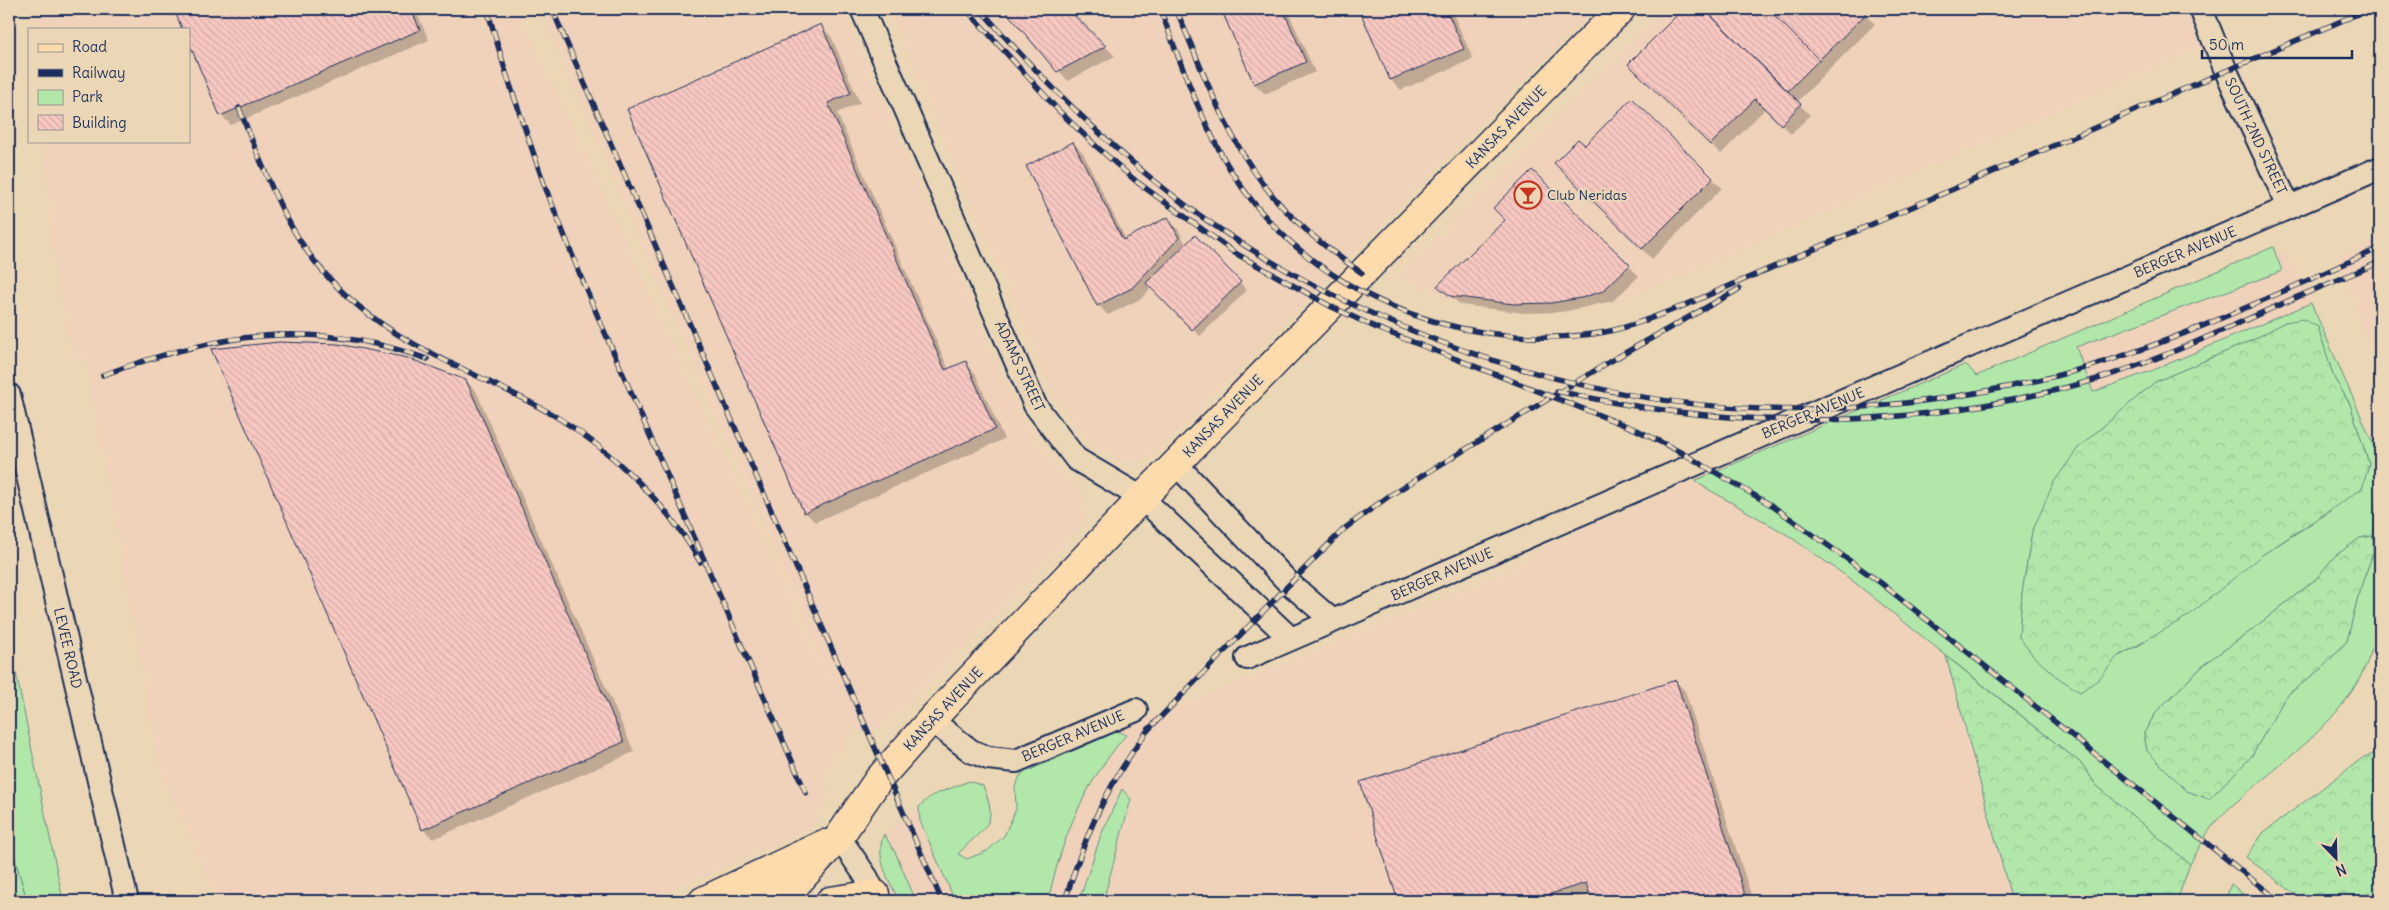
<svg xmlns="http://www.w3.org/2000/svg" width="2389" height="910" font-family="Delius,sans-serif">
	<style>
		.built { fill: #efd2b9 }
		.green { fill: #b1e8aa; stroke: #668c84; fill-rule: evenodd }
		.forest { fill: url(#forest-crowns); stroke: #668c84 }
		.shadow { fill: #0003 }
		.building { fill: url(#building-back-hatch); stroke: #1b2f5e }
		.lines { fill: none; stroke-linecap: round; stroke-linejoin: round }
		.minor-casing { stroke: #1b2f5e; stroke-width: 26 }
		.major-casing { stroke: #1b2f5e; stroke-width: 31 }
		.minor { stroke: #ebd7b5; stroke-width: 22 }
		.major { stroke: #fedbac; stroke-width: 28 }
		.rail-casing { stroke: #1b2f5e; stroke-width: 5.5 }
		.rail { stroke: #ebd7b5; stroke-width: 4; stroke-dasharray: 11; stroke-linecap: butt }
		.labels { text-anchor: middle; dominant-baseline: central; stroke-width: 4; stroke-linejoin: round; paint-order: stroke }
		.street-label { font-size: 14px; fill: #1b2f5e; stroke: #ebd7b5 }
		.poi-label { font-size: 14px; fill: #1b2f5e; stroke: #ebd7b5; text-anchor: start }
	</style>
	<defs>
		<pattern id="forest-crowns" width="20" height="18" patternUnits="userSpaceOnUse" patternTransform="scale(1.25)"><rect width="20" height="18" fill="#b1e8aa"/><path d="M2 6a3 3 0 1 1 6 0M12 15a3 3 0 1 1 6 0" fill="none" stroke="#98c795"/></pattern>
		<pattern id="building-back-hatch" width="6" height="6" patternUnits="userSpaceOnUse" patternTransform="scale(1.25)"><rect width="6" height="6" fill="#f8c8c1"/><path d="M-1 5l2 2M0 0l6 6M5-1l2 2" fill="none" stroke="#d4aca8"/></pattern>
	</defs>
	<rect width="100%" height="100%" fill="#ebd7b5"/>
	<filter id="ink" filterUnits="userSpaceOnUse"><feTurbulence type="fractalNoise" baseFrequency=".02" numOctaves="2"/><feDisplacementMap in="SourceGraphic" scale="10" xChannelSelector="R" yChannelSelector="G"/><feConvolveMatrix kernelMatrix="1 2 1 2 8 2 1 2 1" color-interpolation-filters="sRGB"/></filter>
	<g filter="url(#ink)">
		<path class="built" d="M35,9H519L839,703L539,9H844L1012,398L1021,417L1044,450L1081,489L1087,505L1085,520L1076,533L884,728L851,732L825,773L828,789L826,808L815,824L802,834L646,901H218L160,770L85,358L73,360L52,248L44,141H189V29H36Z
			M888,9H1594L1158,451L1143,460L1128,463L1109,457L1091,441L1077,427L1054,393Z
			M1662,9H2188L2205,46L1666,283L1619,300L1585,309L1555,313H1525L1483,309L1455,303L1397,278Z
			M2380,237V380L2338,255Z
			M2273,247L2290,255L2295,262L2311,303L2156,369L2093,392L2076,347L2282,271Z
			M1694,481L1750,512L1809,549L1849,578L1946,656L2012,901H1103L1131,799L1084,885L1079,901H1048L1058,856L1074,814L1091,784L1126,736L1118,731L1515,568L1542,547Z
			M919,807L920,821L955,901H916L896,854L884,834Z"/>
		<path class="green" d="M2273,247L2282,271L2076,347L2093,392L2156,369L2311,303L2379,457L2380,477L2373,536L2360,538L2335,556L2316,579L2248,633L2207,662L2157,711L2144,733L2147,751L2187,791L2209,799L2251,757L2286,696L2323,667L2347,641L2359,592L2373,553C2375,582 2380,625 2371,652C2347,725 2274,765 2221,816C2208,828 2199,849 2190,864L2096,785L2082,764L1849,578L1786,534L1694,481L1966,364L1976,376ZM2285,322L2318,327L2334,378L2350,404L2369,464L2328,513L2262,555L2143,643L2117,657L2019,637L2022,593L2032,532L2078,448L2155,382L2253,340Z
			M9,639L63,901H27L9,837Z
			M1118,731L1126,735C1082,787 1063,836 1048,901H955L920,821L919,807L931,796L969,781L983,786C1000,826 984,826 958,854L967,859L987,851L1004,836L1016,809L1015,787L1021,774Z
			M1122,789L1131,799L1103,901H1079L1101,835Z
			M884,834L896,854L916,901H899C889,879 874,858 884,834Z"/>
		<path class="forest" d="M2303,319L2318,327L2334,378L2350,404L2369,464L2362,489L2262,555L2188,616L2117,657L2098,680L2080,692L2057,677L2034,657L2019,637L2022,593L2032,532L2054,482L2078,448L2155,382L2253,340L2285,322Z
			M2373,536V553L2359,592L2347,641L2323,667L2286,696L2251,757L2209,799L2187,791L2147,751L2144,733L2157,711L2207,662L2248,633L2316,579L2335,556L2360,538Z
			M1946,656L2082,764L2096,785L2190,864L2177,901H2012Z
			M2380,752V887L2369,901H2304L2246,857L2264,832L2364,757Z
			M9,837L11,845L27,901H9Z
			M2231,884L2251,901H2225Z"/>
		<path class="shadow" d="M175,9H415L429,40L231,125L221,115L189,40V29H184Z
			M1006,9H1071L1075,17L1115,56L1068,81Z
			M1222,9H1287L1315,72L1265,94L1255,84Z
			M1361,9H1451L1473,59L1401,90L1391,80Z
			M1684,9H1859L1875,24L1797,102L1810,115L1791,134L1766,108L1721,154L1630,64Z
			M821,26L831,36L860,103L837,113L949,370L965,363L975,373L1004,439L815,522L805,512Z
			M1632,100L1722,188L1652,259L1555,163L1585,147Z
			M1073,143L1083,153L1126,240L1168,219L1178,229L1186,245L1195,237L1247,290L1200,336L1152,287L1142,298L1108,315L1098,305Z
			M1532,172L1639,276L1613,301L1562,312L1524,313L1461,305L1438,286L1507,221Z
			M466,381L476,391L634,752L433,839L423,829Z
			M1675,681L1685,691L1753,901H1593L1591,894L1568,901H1399L1361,782Z"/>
		<path class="building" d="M174,9H411L420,30L220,116L189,43V29H182Z
			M1004,9H1068L1106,46L1057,72Z
			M1221,9H1283L1306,62L1254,84Z
			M1359,9H1446L1464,49L1390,80Z
			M1683,9H1704L1801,104L1781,125L1755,99L1710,145L1628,64Z
			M1704,9H1768L1819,60L1788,91Z
			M1768,9H1861L1866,14L1819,60Z
			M821,24L851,93L828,103L945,370L966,361L995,429L804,513L627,109Z
			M1632,98L1713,178L1642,249L1554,163L1578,139L1585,145Z
			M1073,142L1123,240L1168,217L1179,238L1132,288L1097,306L1026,166Z
			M1532,170L1630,265L1603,291L1581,298L1551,303L1513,304L1450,296L1437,286L1505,220L1493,208Z
			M1195,235L1241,282L1192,330L1146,283Z
			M279,342L338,344L408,358L466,380L624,742L422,830L211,349Z
			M1676,680L1747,901H1592L1586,883L1528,901H1398L1360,782Z"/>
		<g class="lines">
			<g class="minor-casing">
				<path id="minor" d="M862,9L1035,405L1076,459L1142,498L1291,639
					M2201,9L2226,71L2289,207
					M9,395L127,901
					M1176,464L1289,583L1333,621
					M1247,658L2380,168
					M931,720L971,751L988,758L1016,761L1136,710
					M839,837L867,878L878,901"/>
			</g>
			<g class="major-casing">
				<path id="major" d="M703,901L824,844
					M762,901L797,883L839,837L878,780L931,720L1142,498L1621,9
					M830,901L875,894"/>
			</g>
			<use href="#minor" class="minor"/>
			<use href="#major" class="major"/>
			<g class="rail-casing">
				<path id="rail" d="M487,9L507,76L544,184L585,287L806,793
					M552,9L942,901
					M966,9L1059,111L1097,147L1137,182L1235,253L1332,307L1377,328L1637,430L1684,454L1771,505L1881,583L2279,901
					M980,9C1043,81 1111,150 1188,207C1349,324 1563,402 1761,409C1854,412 1949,401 2039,380C2156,353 2271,296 2380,248
					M1160,9C1182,65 1201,123 1233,174C1309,293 1455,352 1593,334C1624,330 1654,317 1683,306L2369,9
					M1176,9C1202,69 1224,133 1264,185C1291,221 1326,248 1362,273
					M239,108C263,166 284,230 328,277C393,349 475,369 555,416C610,449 669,505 700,562
					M103,375C214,334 311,317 427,359
					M1557,391C1734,431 1911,431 2087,382C2158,362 2226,328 2293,299C2322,286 2351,275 2380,262
					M1065,901C1085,835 1106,787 1147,731L1316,557L1344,529L1389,496L1609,362L1739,289"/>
			</g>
			<use href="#rail" class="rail"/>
		</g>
	</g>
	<defs>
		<g id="bar-ring" transform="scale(1.4375)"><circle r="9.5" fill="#ebd7b5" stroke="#c8321e" stroke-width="1.5"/><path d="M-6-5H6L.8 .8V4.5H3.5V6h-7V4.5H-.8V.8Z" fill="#c8321e"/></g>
	</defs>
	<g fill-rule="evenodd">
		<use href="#bar-ring" x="1528" y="195"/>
	</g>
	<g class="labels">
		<g class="street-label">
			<text transform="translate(1506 127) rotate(-46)">KANSAS AVENUE</text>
			<text transform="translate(2256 136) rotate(65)">SOUTH 2ND STREET</text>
			<text transform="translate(2185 252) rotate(-23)">BERGER AVENUE</text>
			<text transform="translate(1020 366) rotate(65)">ADAMS STREET</text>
			<text transform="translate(1813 413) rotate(-23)">BERGER AVENUE</text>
			<text transform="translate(1223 416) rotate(-46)">KANSAS AVENUE</text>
			<text transform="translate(1442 574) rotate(-24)">BERGER AVENUE</text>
			<text transform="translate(68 648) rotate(77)">LEVEE ROAD</text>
			<text transform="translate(943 709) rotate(-47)">KANSAS AVENUE</text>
			<text transform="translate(1073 736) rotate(-23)">BERGER AVENUE</text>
		</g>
		<g class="poi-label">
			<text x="1547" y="195">Club Neridas</text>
		</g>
	</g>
	<rect width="2389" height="910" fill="none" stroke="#ebd7b5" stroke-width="30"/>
	<rect x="15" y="15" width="2359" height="880" fill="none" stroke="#1b2f5e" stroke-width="2" filter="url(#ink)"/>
	<rect x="28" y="28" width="162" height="115" fill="#ebd7b5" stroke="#989492"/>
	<rect x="38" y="44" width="25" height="8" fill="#fedbac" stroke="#989492"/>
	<text x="72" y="52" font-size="15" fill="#1b2f5e">Road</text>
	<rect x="38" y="69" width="25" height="8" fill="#1b2f5e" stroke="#989492"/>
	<text x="72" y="78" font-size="15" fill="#1b2f5e">Railway</text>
	<rect x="38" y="90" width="25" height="15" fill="#b1e8aa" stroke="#989492"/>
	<text x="72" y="102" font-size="15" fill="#1b2f5e">Park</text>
	<rect x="38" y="115" width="25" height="15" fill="url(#building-back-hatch)" stroke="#989492"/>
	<text x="72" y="128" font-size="15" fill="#1b2f5e">Building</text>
	<g transform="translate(2336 858) rotate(157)" stroke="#ebd7b5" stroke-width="4" paint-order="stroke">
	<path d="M0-4L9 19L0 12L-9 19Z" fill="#1b2f5e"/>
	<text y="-8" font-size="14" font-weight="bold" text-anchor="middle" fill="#1b2f5e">N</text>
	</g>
	<path d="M2202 50v8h150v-8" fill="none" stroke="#1b2f5e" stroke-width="2.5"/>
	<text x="2209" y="50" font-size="15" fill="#1b2f5e" stroke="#ebd7b5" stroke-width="4" paint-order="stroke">50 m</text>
</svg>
